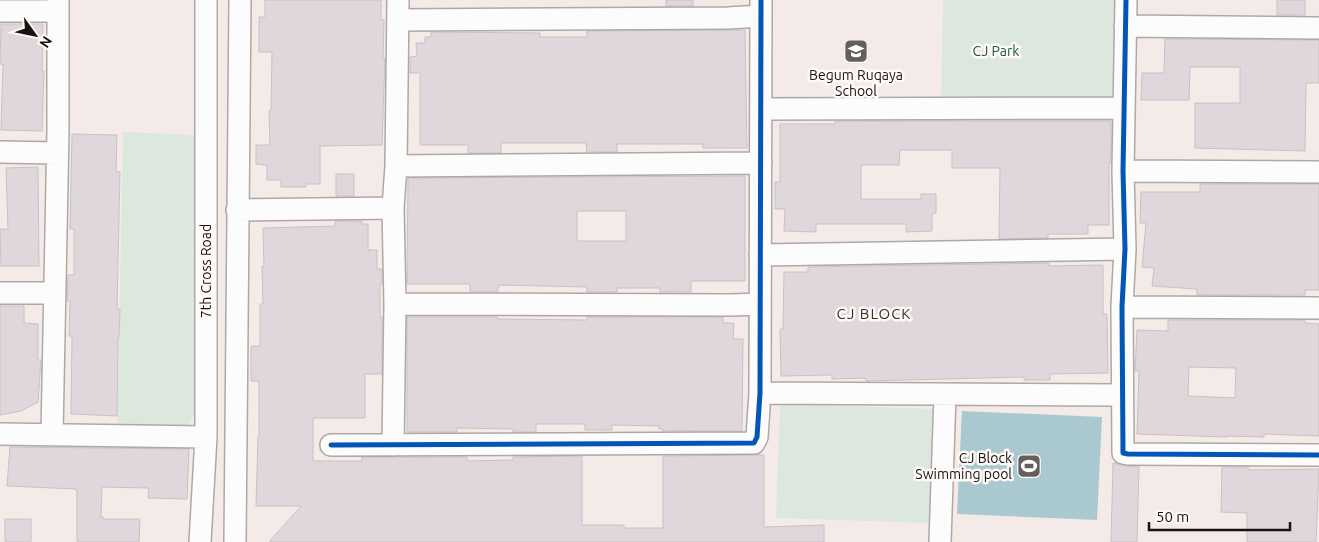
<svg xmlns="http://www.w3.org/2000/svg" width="1319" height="542" font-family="Ubuntu,sans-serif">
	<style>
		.green { fill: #dce8de }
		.water { fill: #aac8cf }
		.building { fill: #dfd7dc; stroke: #c7c2c3; fill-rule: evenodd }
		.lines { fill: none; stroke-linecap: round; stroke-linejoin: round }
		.minor-casing { stroke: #afa8a5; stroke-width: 24 }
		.minor { stroke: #fdfcfc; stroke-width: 21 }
		.cycleway-casing { stroke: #fff9f6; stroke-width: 8 }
		.cycleway { stroke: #0057b8; stroke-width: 5 }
		.labels { text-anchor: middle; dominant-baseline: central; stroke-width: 5; stroke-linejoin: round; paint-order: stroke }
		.park-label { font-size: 14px; fill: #17593d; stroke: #fff9f6 }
		.poi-label { font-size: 14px; fill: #171210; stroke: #fff9f6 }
		.street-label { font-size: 14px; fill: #171210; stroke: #fff9f6 }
		.neighbourhood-label { font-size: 15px; letter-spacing: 1px; fill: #392d28; stroke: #fff9f6 }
	</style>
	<rect width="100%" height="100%" fill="#f4ebe8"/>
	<path class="green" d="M943,0H1119L1117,103L941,102Z
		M123,132L197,135L201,404L190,422L174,436L117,435Z
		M780,404L934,409L929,523L776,518Z"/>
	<path class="water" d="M962,411L1102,417L1097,520L957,514Z"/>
	<path class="building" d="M265,0H381V20H384L383,58H385L382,145L320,146V184H306V187H281V180H267V165L256,164V145H270L269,111L271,110L272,52H259V17H265Z
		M666,0H693V6H666Z
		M1277,0H1305V15H1277Z
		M1,24H43L42,71H44L42,131L1,130L3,64H0Z
		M728,30H745L747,148H703V144H617V152H587L586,143H501V153H468V145H420V73H410V57L417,56L416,43H425V37H431V32L540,33V37H587V31Z
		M1165,39L1319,40V83H1306L1305,151L1195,148V103H1240V67H1190L1189,100H1141L1142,73H1164Z
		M835,121H1111V163H1109V225H1088V234H1048V238L999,239L1000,168H952V150H900L899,165H861V199H921V194H936V213L932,214V231L906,232V224H816V232L784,231L785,209H775V182H780V124H835Z
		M72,134L117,135L116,171L120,172L117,309H120L119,337H118L117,416L71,414L72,336H69L70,301H67L68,275H74V229H70Z
		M38,167L39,266H1L0,229H8L6,168Z
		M336,174H354V196H336Z
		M745,176V281H691V292H660V288H617V292H587V287L499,285L497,292H470V284H407L408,178ZM577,211H626V241H577Z
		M1200,184H1319V290H1305V295H1197V289L1152,286L1154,268L1142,267L1146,223H1140L1141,192H1200Z
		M335,221H362V224H368V250H377V269H382V284H380V317H382V374H365V418H313V461H362V457H467V461L513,460V457L582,456V525H624V528H663V456L764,455V527L824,525V542H269L301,506H256L258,437H259V381H251V346H260V304H263L262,266H264L263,228L335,226Z
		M1049,263V266L1103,265V314H1107L1108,373L1050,374V380H1024V377L866,381L865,378L832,379V375L781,376L780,329H783L784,272H808V267Z
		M0,306H24V323L38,324V360H41L38,402L21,411L0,415Z
		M407,317H497V319L587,320V317H723V323H734L733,339H743L742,431H663V429H659V426L612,425V430H585V424H536V432H513V429L457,428V432H407Z
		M1168,320H1305V323L1319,324V436L1264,434V437L1227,436V437L1137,434L1139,371H1135L1137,330L1168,331ZM1189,367L1236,368L1235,398L1188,396Z
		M10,447L189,449L187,499L148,498L149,488L102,487L101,517H103V519H140L139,542H77V491H76V489L7,486Z
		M1113,463L1126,466L1139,467L1137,542H1111Z
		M1222,467H1248V470L1319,469L1316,542H1247V513L1221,512Z
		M5,519H31V542H5Z"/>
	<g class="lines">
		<g class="minor-casing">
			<path id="minor" d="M1126,0L1123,171L1125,249L1122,307L1123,453L1128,454L1319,455
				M0,11H57
				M398,20L728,18L761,16
				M1125,26L1319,28
				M761,109L1124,108
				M0,152L57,153
				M396,166L761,163
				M1123,171L1319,172
				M237,210L393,208
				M760,255L1125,249
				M0,293H55
				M395,304L731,305L760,304
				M1122,307L1319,308
				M760,393L1122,395
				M0,434L206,437
				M52,434L58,131V0
				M331,445L754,443L757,437L760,393L761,0
				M393,445L395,304L393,208L396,166L398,0
				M200,542L206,437V0
				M235,542L240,0
				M940,542L945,395"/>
		</g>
		<use href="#minor" class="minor"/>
		<g class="cycleway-casing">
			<path id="cycleway" d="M1126,0L1123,171L1125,249L1122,307L1123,453L1128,454L1319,455
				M331,445L754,443L757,437L760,393L761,0"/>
		</g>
		<use href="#cycleway" class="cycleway"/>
	</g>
	<defs>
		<g id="school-square" transform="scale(1.25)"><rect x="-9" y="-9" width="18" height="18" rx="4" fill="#645e5c" stroke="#fff9f6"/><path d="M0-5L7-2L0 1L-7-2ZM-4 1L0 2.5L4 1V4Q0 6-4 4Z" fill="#fff"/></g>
		<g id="stadium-square" transform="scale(1.25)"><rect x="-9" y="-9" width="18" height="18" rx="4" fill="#645e5c" stroke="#fff9f6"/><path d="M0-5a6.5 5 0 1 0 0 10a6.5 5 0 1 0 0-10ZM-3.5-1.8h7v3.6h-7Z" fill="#fff"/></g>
	</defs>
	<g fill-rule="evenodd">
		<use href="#school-square" x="856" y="51"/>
		<use href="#stadium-square" x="1029" y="466"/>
	</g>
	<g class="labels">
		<g class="park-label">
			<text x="996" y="51">CJ Park</text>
		</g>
		<g class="poi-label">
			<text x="856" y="75">Begum Ruqaya<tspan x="856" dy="16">School</tspan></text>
			<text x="1012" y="458" text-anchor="end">CJ Block<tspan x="1012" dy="16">Swimming pool</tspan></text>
		</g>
		<g class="street-label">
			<text transform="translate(206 271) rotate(-90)">7th Cross Road</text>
		</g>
		<g class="neighbourhood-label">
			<text x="874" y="313">CJ BLOCK</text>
		</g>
	</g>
	<g transform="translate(35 35) rotate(123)" stroke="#fff9f6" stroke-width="4" paint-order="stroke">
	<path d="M0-4L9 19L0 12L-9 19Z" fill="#171210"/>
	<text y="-8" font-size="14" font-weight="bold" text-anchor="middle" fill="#171210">N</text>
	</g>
	<path d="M1149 522v8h141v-8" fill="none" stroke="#171210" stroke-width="2.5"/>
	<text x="1156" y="522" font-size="15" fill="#171210" stroke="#fff9f6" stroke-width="4" paint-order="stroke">50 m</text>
</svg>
